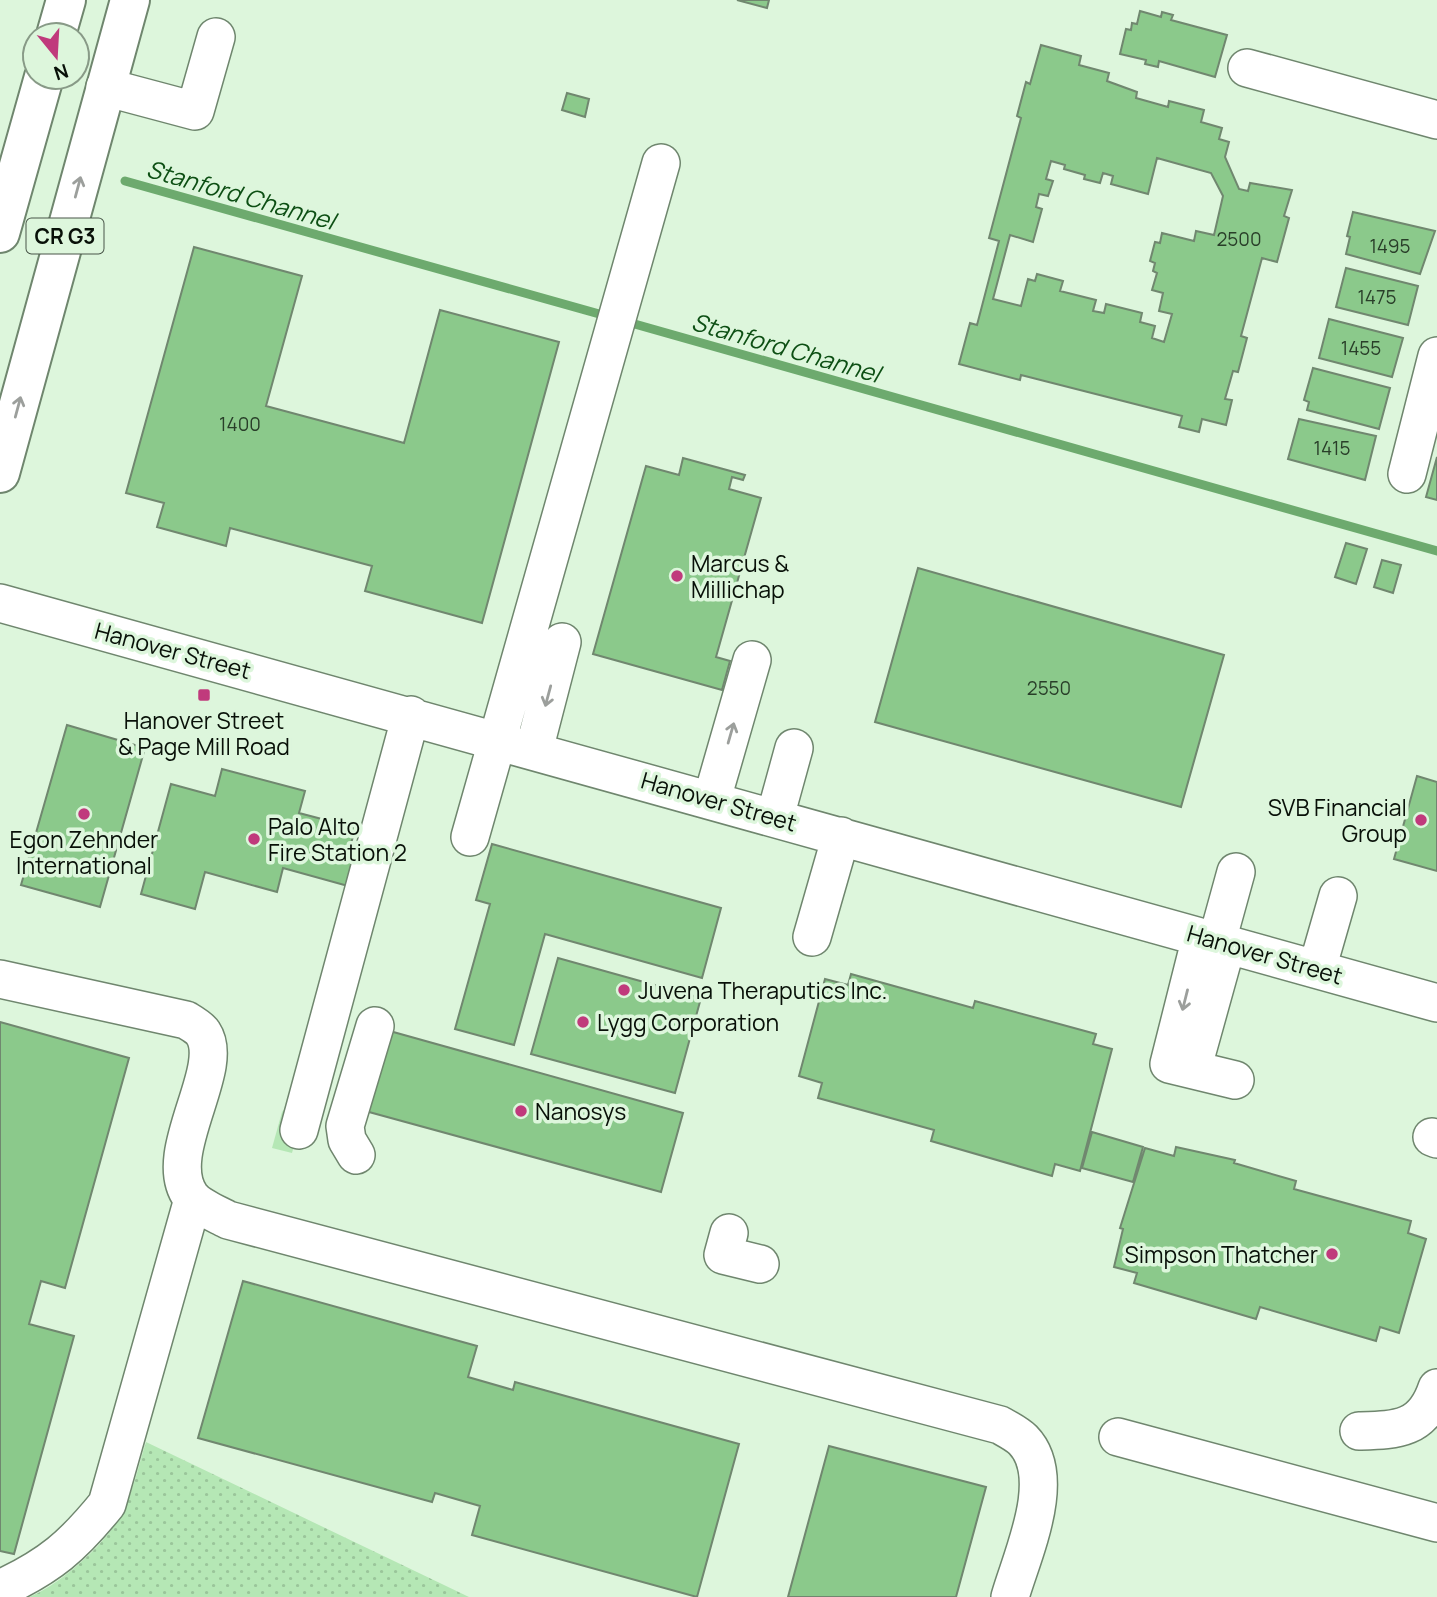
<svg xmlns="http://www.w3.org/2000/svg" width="1437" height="1597" font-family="Manrope,sans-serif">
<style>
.grass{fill:url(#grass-dots)}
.garden{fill:#b5e7b5}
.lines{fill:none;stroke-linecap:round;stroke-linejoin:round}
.stream{stroke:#6daa6e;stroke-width:9}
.building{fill:#8bc98b;stroke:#70876f;stroke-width:2;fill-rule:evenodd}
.minor-casing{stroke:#6f866e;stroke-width:40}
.major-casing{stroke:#6f866e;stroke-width:42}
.minor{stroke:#fff;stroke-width:37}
.major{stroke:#fff;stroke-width:38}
.oneway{stroke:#9c9f9c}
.poi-dot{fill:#c03a7c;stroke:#ddf6dc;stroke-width:2.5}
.labels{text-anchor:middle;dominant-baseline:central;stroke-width:7;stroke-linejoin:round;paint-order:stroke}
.number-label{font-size:19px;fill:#293e29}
.shield{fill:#ddf6dc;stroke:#485548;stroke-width:2}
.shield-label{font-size:21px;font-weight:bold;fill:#081008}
.poi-label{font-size:23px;fill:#081008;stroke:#ddf6dc;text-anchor:start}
.street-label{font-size:23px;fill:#081008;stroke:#ddf6dc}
.water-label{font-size:24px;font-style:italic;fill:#0d4f14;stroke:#ddf6dc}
</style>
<defs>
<pattern id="grass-dots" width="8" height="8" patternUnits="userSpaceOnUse" patternTransform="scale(1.75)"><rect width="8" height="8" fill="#b5e7b5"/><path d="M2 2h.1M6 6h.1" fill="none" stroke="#9ac59a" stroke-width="1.8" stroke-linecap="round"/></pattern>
</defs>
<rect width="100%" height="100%" fill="#ddf6dc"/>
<path class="grass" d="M 146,1442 L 469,1597 L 29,1597 C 60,1585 110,1541 124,1509 C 134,1488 139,1464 146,1442 Z"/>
<path class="garden" d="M 287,1106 L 302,1116 L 292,1153 L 272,1148 L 282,1112 Z"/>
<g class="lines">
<path class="stream" d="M 125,181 L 610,317
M 624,321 L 1437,551"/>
</g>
<path class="building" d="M 737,0 L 769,0 L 767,8 Z
M 1140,11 L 1161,17 L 1162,12 L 1173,15 L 1171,20 L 1227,35 L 1215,77 L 1159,61 L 1158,67 L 1145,64 L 1146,60 L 1120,54 L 1126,29 L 1131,30 L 1132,23 L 1137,24 Z
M 1041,45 L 1081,56 L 1079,65 L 1109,73 L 1107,81 L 1137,92 L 1136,98 L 1168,107 L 1169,101 L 1204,110 L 1201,122 L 1222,128 L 1219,139 L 1229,142 L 1225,157 L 1239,189 L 1248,191 L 1250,183 L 1292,190 L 1284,216 L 1289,218 L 1277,262 L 1262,258 L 1241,336 L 1247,338 L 1238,372 L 1233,371 L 1225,399 L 1232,400 L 1226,425 L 1202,419 L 1199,432 L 1179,427 L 1182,416 L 1021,375 L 1020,380 L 959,364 L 970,323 L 977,325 L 999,241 L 989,238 L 1021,118 L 1017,116 L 1026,82 L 1030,84 ZM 1157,158 L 1211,173 L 1223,196 L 1214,235 L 1196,231 L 1194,241 L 1162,233 L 1160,243 L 1155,242 L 1150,261 L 1155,263 L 1153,271 L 1157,273 L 1152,290 L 1163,293 L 1159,311 L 1172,314 L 1164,342 L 1152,338 L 1155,326 L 1140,322 L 1142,313 L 1106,304 L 1104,313 L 1093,311 L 1096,300 L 1060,291 L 1063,281 L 1037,274 L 1035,281 L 1028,279 L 1021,306 L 993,299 L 1010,235 L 1033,242 L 1042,209 L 1036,207 L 1039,194 L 1048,196 L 1053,181 L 1046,179 L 1051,161 L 1065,165 L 1064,169 L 1085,175 L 1084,179 L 1100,183 L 1103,173 L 1113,176 L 1111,184 L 1148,194 Z
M 567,93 L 589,99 L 585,117 L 562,110 Z
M 1353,212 L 1435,231 L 1420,274 L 1346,254 L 1350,237 L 1347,236 Z
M 194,247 L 302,276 L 266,406 L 404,443 L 440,310 L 559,342 L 482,623 L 365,591 L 372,566 L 230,528 L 226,546 L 157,527 L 164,503 L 126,493 Z
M 1346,268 L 1418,286 L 1408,325 L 1336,307 Z
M 1329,319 L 1403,338 L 1392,377 L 1319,358 Z
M 1313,368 L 1390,388 L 1379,429 L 1307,410 L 1309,402 L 1304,400 Z
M 1299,419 L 1376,436 L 1365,480 L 1288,459 Z
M 1437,457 L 1437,500 L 1426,497 Z
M 683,458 L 745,475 L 743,480 L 732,477 L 729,489 L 761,498 L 716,657 L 730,661 L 722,690 L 593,654 L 646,466 L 679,475 Z
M 1346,543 L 1367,549 L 1356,584 L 1335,577 Z
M 1382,560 L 1401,565 L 1393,593 L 1374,587 Z
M 918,568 L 1224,655 L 1181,807 L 875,722 Z
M 67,725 L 145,748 L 100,907 L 21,885 Z
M 222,769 L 305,791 L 299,813 L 356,828 L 349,849 L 357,852 L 348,886 L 283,868 L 277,892 L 205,872 L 195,909 L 141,894 L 171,784 L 215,796 Z
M 1417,776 L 1437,782 L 1437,871 L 1394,859 Z
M 492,844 L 721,908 L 702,978 L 545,934 L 514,1045 L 455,1029 L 490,904 L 476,900 Z
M 558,958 L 701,998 L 675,1093 L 531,1054 Z
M 851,974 L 973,1008 L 975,1001 L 1096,1034 L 1093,1044 L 1112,1049 L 1080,1171 L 1055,1164 L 1052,1176 L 931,1141 L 934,1130 L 818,1098 L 822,1083 L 799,1076 L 825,979 L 848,985 Z
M 0,1022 L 129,1058 L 65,1288 L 41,1281 L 29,1324 L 74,1336 L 14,1554 L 0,1551 Z
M 379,1028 L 683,1113 L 661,1192 L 358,1109 Z
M 1092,1132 L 1143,1147 L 1133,1182 L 1082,1168 Z
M 1176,1147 L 1235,1160 L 1234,1163 L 1296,1181 L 1294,1189 L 1411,1221 L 1408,1233 L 1426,1239 L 1399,1333 L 1380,1327 L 1376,1341 L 1260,1307 L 1256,1319 L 1134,1283 L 1137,1273 L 1114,1267 L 1123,1229 L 1120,1228 L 1145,1148 L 1174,1156 Z
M 243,1281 L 477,1346 L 468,1377 L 513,1390 L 515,1382 L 739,1444 L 697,1597 L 472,1535 L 480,1506 L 435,1493 L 432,1502 L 198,1438 Z
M 829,1446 L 986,1487 L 956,1597 L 788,1597 Z"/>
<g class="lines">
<defs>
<path id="minor" d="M 1247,68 L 1437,120
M 105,87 L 195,111 L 216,37
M 1407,474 L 1437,356
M 0,603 L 1437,1003
M 534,750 L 562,642
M 712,799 L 752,660
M 775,817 L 794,748
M 470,837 L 661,163
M 812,937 L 841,836
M 1201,937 L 1169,1064 L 1235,1080
M 1217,941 L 1236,872
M 1317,969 L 1338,896
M 0,979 L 186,1020 C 191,1023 200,1028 203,1033 C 227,1069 159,1154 191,1197 C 199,1207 217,1214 228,1220 L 1000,1425 C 1007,1429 1017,1434 1023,1440 C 1059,1477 1022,1555 1010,1597
M 1197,1052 L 1227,944
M 299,1130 L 411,715
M 1432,1137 L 1437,1139
M 356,1155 L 347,1140 L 345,1126 L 375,1026
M 729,1233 L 723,1255 L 760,1264
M 1359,1431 C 1397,1430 1423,1430 1437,1388
M 1118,1437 L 1437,1523
M 0,1589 C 50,1566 73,1546 107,1504 L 193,1199"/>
<path id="major" d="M 56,35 L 66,0
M 0,233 L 44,77
M 0,473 L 130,0"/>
</defs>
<use href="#minor" class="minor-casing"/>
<use href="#major" class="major-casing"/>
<use href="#minor" class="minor"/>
<use href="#major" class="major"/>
</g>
<defs><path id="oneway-shaft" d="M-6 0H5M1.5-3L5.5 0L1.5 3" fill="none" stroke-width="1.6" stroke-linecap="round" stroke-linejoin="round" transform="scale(1.75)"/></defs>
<g class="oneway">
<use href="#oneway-shaft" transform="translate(78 187) rotate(-75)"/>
<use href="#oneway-shaft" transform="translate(18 407) rotate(-75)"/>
<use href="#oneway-shaft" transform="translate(548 696) rotate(105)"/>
<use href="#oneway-shaft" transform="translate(731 733) rotate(-74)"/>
<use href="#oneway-shaft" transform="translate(1185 1000) rotate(104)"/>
</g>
<g class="poi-dot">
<circle cx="677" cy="576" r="7"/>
<rect x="197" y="688" width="14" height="14" rx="3.5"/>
<circle cx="84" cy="814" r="7"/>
<circle cx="1421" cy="820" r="7"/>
<circle cx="254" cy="839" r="7"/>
<circle cx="624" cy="990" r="7"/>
<circle cx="583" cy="1022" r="7"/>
<circle cx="521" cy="1111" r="7"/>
<circle cx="1332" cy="1254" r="7"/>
</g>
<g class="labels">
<g class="number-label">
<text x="1239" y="239">2500</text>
<text x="1390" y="246">1495</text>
<text x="1377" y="297">1475</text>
<text x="1361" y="348">1455</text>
<text x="240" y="424">1400</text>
<text x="1332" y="448">1415</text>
<text x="1049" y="688">2550</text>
</g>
<rect class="shield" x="26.5" y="218.5" width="77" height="35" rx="5"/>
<g class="shield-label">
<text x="65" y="236">CR G3</text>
</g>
<g class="poi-label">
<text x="691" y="563">Marcus &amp;<tspan x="691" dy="26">Millichap</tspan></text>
<text x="204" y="720" text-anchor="middle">Hanover Street<tspan x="204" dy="26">&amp; Page Mill Road</tspan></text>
<text x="1407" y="807" text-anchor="end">SVB Financial<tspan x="1407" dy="26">Group</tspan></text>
<text x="268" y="826">Palo Alto<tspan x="268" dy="26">Fire Station 2</tspan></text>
<text x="84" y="839" text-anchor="middle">Egon Zehnder<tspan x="84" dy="26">International</tspan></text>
<text x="638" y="990">Juvena Theraputics Inc.</text>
<text x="597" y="1022">Lygg Corporation</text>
<text x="535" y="1111">Nanosys</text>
<text x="1318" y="1254" text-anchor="end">Simpson Thatcher</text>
</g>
<g class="street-label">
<text transform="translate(173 650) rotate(15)">Hanover Street</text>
<text transform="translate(719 801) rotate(16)">Hanover Street</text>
<text transform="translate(1265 954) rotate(16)">Hanover Street</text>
</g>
<g class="water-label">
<text transform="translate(241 194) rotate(16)">Stanford Channel</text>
<text transform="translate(786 347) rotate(16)">Stanford Channel</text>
</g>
</g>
<g transform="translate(56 56) rotate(162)"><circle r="33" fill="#ddf6dc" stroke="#889a87" stroke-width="2"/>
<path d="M0-5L12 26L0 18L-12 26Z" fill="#c03a7c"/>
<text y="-10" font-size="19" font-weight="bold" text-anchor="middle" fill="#081008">N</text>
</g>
</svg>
